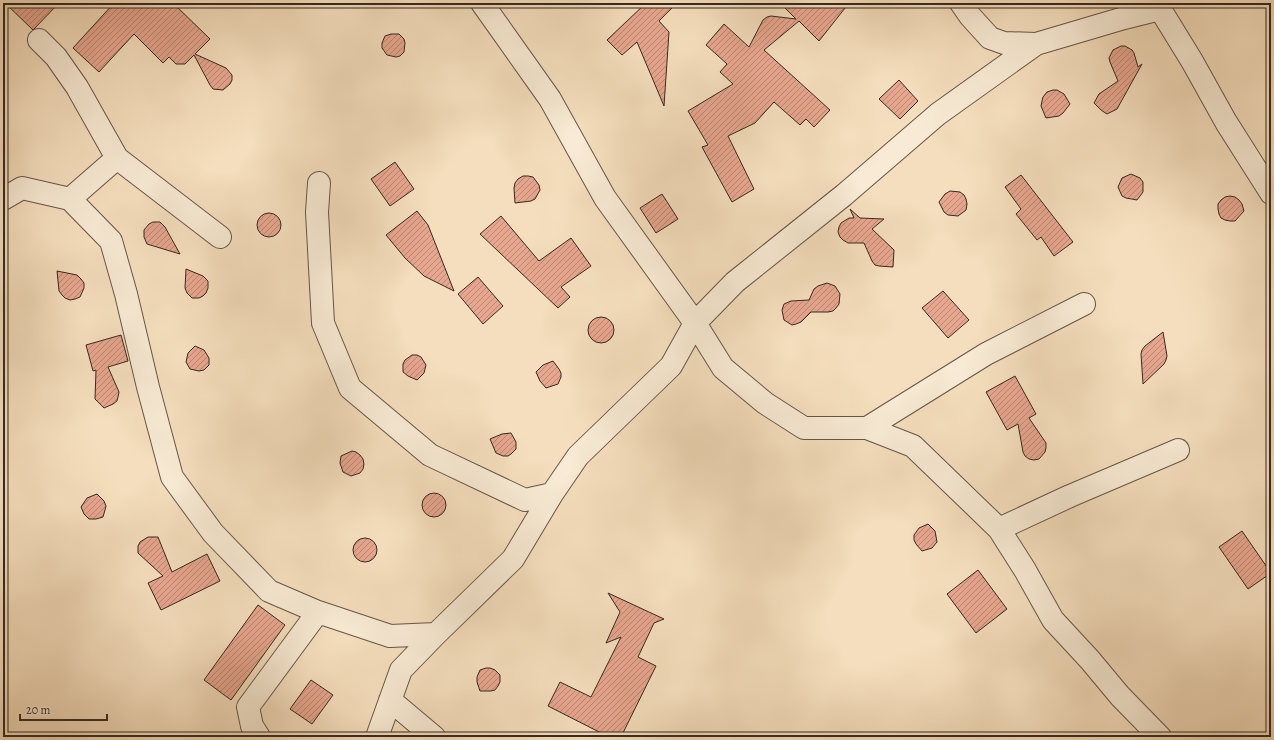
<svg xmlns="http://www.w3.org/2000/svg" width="1274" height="740" font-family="Alegreya,serif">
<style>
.building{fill:url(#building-hatch);stroke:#362821}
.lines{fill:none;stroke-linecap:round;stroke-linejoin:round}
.minor-casing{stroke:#665648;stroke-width:24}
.minor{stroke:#f8ead4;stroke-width:22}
</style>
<defs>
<pattern id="building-hatch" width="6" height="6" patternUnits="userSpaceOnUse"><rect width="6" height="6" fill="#e7a68e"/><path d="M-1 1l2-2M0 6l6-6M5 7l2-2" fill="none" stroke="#bc8774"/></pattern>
</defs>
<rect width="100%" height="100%" fill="#f5debd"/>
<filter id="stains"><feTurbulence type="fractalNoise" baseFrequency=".005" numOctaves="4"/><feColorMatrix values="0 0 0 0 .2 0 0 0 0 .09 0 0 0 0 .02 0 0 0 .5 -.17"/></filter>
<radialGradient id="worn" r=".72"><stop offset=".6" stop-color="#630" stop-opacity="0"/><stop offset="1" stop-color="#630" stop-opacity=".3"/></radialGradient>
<path class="building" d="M 5,3 L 59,3 L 33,30 Z
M 114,3 L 173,3 L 210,39 L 195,54 L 226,68 L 232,75 L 232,80 L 230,84 L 223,90 L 213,89 L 210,85 L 194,55 L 185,64 L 176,64 L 169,57 L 163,63 L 134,34 L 99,72 L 73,48 Z
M 646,3 L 677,3 L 659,21 L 669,32 L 664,106 L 637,42 L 622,55 L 607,40 Z
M 780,3 L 849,3 L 819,41 L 799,21 L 764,50 L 830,110 L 814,127 L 806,119 L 800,125 L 774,102 L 755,123 L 728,136 L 754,189 L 732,202 L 702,147 L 708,145 L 688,111 L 733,84 L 720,72 L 727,64 L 706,45 L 724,24 L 749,47 L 763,20 L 767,17 L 771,16 L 796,19 Z
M 391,34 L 399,34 L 404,39 L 405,43 L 404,52 L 400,56 L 396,57 L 387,55 L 382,48 L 382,43 L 385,36 Z
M 1121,46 L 1125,46 L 1132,50 L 1134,53 L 1138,67 L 1142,64 L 1117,109 L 1107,114 L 1101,110 L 1094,103 L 1099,94 L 1118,81 L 1110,62 L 1109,58 L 1113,50 Z
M 899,80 L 918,101 L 900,119 L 879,99 Z
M 1053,90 L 1057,90 L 1064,94 L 1070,104 L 1063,113 L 1059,116 L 1046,118 L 1041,106 L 1042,101 L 1043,97 L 1047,92 Z
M 395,162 L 414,189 L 390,206 L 371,179 Z
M 1131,174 L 1140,178 L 1143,182 L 1143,192 L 1137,200 L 1126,198 L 1122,196 L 1118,187 L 1122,178 Z
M 1021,175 L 1073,242 L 1054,256 L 1041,237 L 1037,240 L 1016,214 L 1021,209 L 1005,187 Z
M 523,176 L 528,176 L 533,177 L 539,185 L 540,190 L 535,199 L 531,201 L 515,203 L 514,188 L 515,183 L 518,179 Z
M 950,191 L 960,192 L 964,195 L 966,199 L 967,204 L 966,210 L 958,216 L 948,215 L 944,212 L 939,202 L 945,194 Z
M 662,194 L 678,219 L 656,233 L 640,208 Z
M 1230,196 L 1235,197 L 1239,200 L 1242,204 L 1244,211 L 1235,221 L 1230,221 L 1225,220 L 1221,218 L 1219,214 L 1218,209 L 1218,204 L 1221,200 L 1225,197 Z
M 850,209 L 860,218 L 884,219 L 872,229 L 894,250 L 893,267 L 879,266 L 875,265 L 872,261 L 864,243 L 848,243 L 843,240 L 840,237 L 838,232 L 839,227 L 841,223 L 849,218 L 854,218 Z
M 417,211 L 428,225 L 454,291 L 424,276 L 405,258 L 386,235 Z
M257 225a12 12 0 1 1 24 0a12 12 0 1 1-24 0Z
M 501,216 L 539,261 L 571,238 L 591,266 L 561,287 L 570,297 L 558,308 L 480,234 Z
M 153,222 L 160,222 L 165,227 L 180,254 L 147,244 L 144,237 L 144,230 L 149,224 Z
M 186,269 L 203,276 L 208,281 L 208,288 L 206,293 L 203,296 L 199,298 L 192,298 L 187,293 L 185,288 Z
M 57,271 L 77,275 L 81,279 L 84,283 L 84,288 L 80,297 L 75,299 L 70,300 L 65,298 L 62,295 L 59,291 Z
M 478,277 L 503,306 L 483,324 L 458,294 Z
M 827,283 L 835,286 L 840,294 L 839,304 L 836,308 L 833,311 L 828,312 L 811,312 L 801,322 L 796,324 L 792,325 L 784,320 L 782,310 L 784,304 L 791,301 L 809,300 L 814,289 L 818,286 Z
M 943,291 L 969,320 L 948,338 L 922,308 Z
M588 330a13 13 0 1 1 26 0a13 13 0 1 1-26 0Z
M 1163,332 L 1167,356 L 1166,360 L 1164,364 L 1143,384 L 1141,354 L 1142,350 L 1145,346 Z
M 121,335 L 128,361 L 108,367 L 119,392 L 118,397 L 117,401 L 113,404 L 104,408 L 95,399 L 96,370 L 93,371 L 86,345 Z
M 195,346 L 204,350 L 209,358 L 209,365 L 204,370 L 199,371 L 190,369 L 186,362 L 188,353 Z
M 412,355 L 417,355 L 421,357 L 426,365 L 424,373 L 417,380 L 408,376 L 403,372 L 403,364 L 405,360 Z
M 553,361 L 559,369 L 561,373 L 561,377 L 558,384 L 546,388 L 540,381 L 536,372 L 543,365 Z
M 1015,376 L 1036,414 L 1029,418 L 1046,443 L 1046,448 L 1045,452 L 1039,459 L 1034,460 L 1029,459 L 1025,456 L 1023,452 L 1018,424 L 1007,430 L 986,392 Z
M 511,433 L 516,442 L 516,449 L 511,454 L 508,456 L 503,456 L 496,453 L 490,439 L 502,434 Z
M 352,451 L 356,452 L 360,455 L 363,459 L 364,464 L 363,469 L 360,473 L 351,476 L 343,472 L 340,463 L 341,456 Z
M422 505a12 12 0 1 1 24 0a12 12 0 1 1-24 0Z
M 97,494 L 104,501 L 106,506 L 105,510 L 103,517 L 96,519 L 89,519 L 84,514 L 81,507 L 87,498 Z
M 928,524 L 935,531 L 937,542 L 932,548 L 922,551 L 916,544 L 914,540 L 914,535 L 919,528 Z
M 1242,531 L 1271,573 L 1248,589 L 1219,547 Z
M 148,537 L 158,537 L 172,572 L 207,554 L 220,581 L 161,610 L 148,583 L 163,576 L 138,553 L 138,546 L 140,542 Z
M353 550a12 12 0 1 1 24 0a12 12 0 1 1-24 0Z
M 978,570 L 1007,609 L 976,633 L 947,594 Z
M 608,593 L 664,619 L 654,623 L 638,657 L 656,666 L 621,737 L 609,737 L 548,706 L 560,682 L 591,697 L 621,637 L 606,643 L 620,612 Z
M 258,605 L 285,625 L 231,700 L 204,680 Z
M 486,668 L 490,668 L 495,670 L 500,675 L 500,682 L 498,686 L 495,690 L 491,691 L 480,691 L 477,682 L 477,677 L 480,670 Z
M 311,680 L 333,695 L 312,724 L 290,709 Z"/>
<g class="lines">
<defs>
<path id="minor" d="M 482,3 L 550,99 L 605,198 L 695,323 L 723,368 L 765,403 L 804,428 L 867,428 L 913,446 L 999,529 L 1025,570 L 1053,620 L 1090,660 L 1120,696 L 1160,737
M 961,3 L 970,16 L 990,38 L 1004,43 L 1036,44 L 1124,18 L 1160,9 L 1192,61 L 1226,122 L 1271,193
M 39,40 L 56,57 L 77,87 L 117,158 L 70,199
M 117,158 L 220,237
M 319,183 L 317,212 L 323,323 L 350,388 L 430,455 L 525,500 L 552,494
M 3,199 L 22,188 L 70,199 L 111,241 L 126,294 L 148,387 L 172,477 L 213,533 L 269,591 L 318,612 L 390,636 L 436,634 L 513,559 L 552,494 L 578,456 L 671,366 L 695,323 L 735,282 L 844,195 L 938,114 L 1036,44
M 867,428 L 986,354 L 1084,304
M 999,529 L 1070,496 L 1178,450
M 390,700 L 434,737
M 259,737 L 252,726 L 248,707 L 318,612
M 377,737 L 401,670 L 436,634"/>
</defs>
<use href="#minor" class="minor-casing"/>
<use href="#minor" class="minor"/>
</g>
<rect width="1274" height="740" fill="none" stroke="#f5debd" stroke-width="16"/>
<rect x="4" y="4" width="1266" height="732" fill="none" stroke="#362821" stroke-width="2"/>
<rect x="8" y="8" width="1258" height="724" fill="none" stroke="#362821"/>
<path d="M20 714v6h87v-6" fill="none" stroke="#362821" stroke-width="2"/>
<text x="26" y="714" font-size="12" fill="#362821" stroke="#f8ead4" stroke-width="3" paint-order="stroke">20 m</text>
<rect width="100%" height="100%" filter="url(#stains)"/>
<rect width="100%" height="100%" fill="url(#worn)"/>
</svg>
